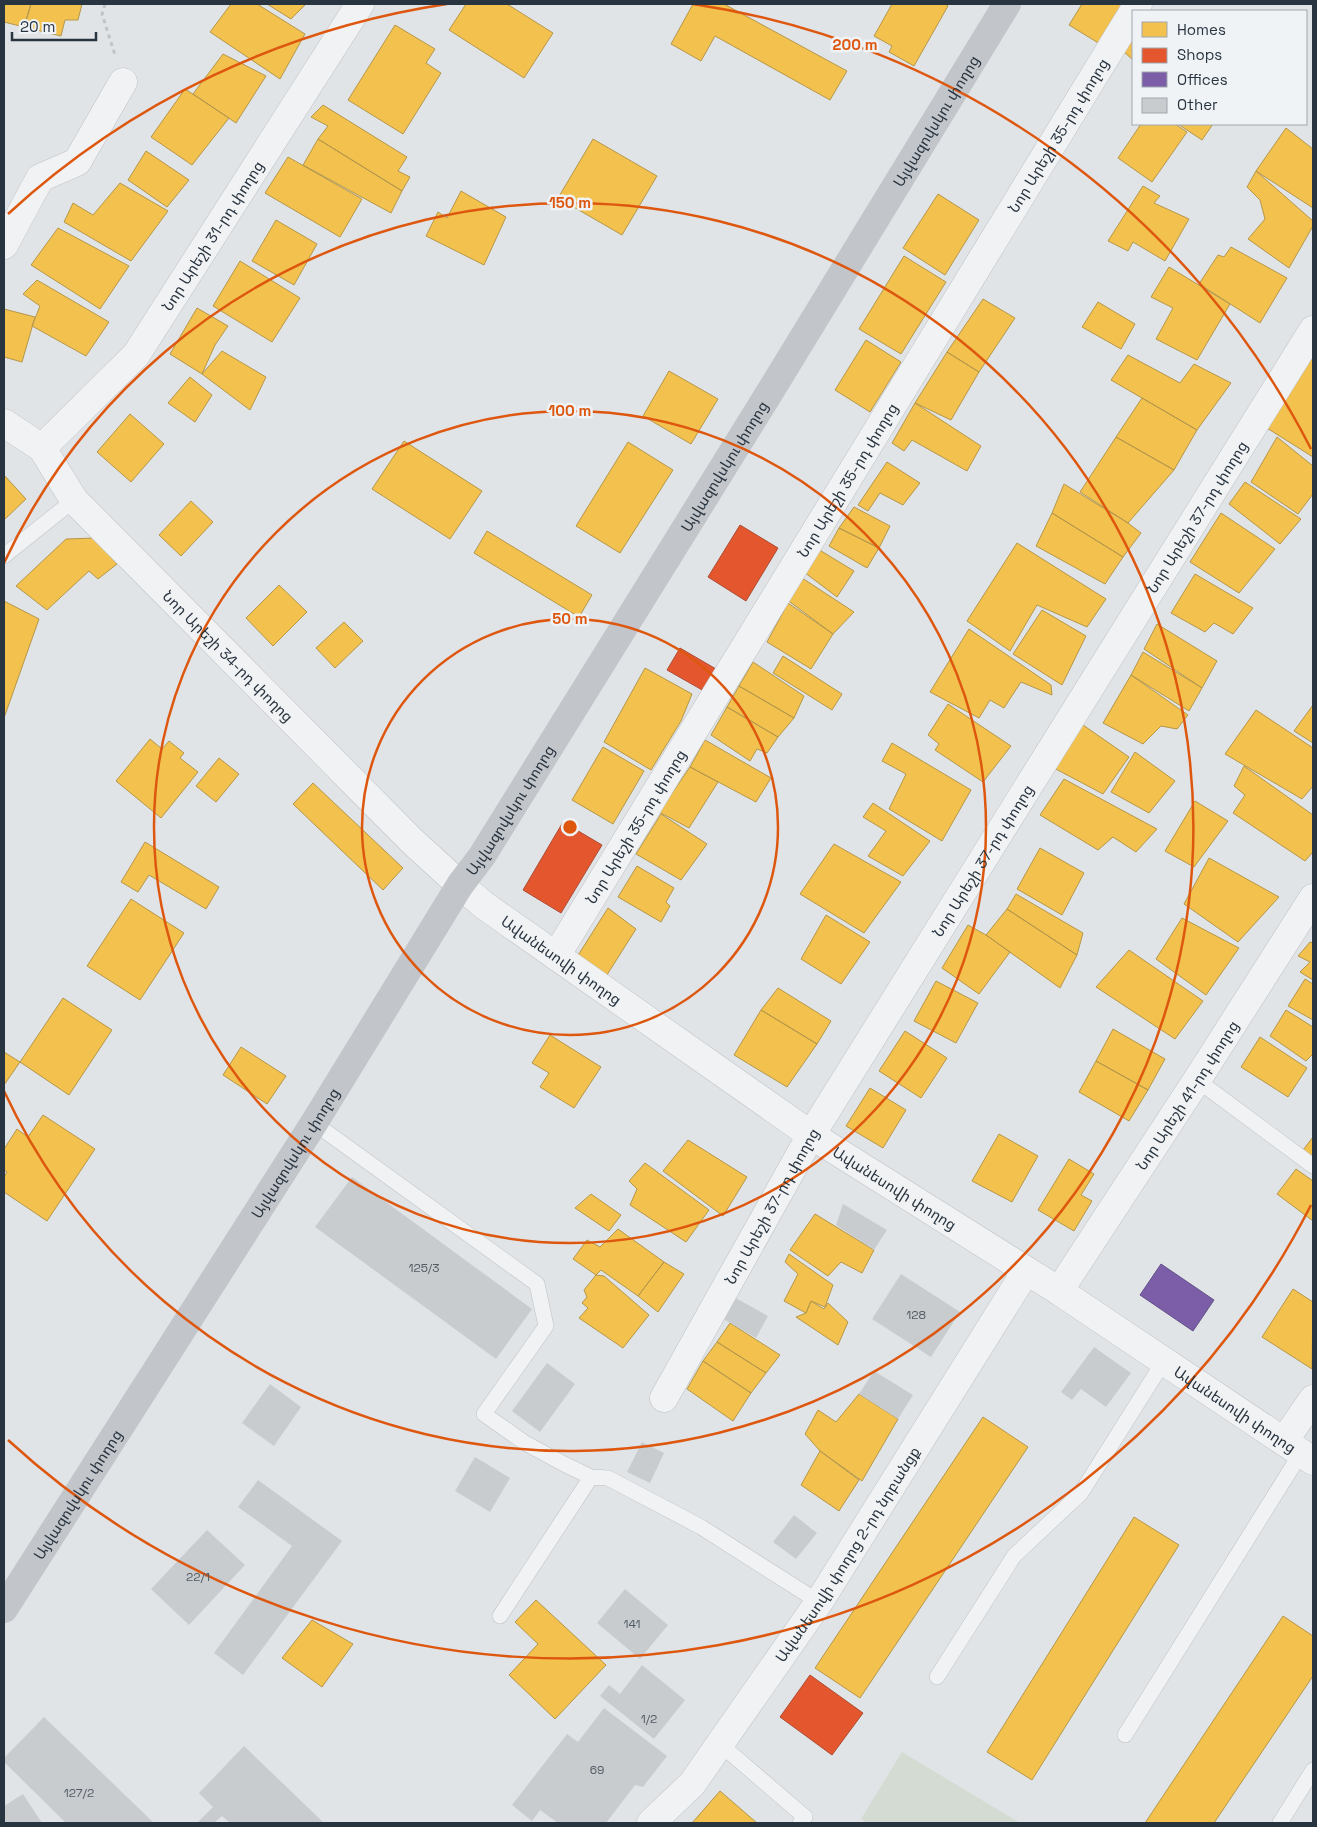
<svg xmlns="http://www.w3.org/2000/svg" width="1317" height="1827" font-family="'Space Grotesk','Noto Sans Armenian',sans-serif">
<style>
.green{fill:#d3dbd2}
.homes{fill:#f2c14e;stroke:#b5974a}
.shops{fill:#e4572e;stroke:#ac4c33}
.offices{fill:#7b5ea7;stroke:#625188}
.building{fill:#c9cccf}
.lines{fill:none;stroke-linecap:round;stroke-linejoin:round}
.lane-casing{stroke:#bfc2c5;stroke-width:16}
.street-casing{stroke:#bfc2c5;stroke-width:29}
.path{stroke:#c0c4c7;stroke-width:3;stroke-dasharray:4 4;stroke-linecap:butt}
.lane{stroke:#f1f2f3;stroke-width:15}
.street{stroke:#f1f2f3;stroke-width:28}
.secondary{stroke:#c2c5c9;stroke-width:28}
.ring{fill:none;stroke:#de570f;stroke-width:2.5}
.labels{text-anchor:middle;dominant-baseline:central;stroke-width:5;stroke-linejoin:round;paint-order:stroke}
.number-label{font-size:12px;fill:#515b64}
.street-label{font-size:15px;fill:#283440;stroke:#eff3f6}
.centre{fill:#de570f;stroke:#eff3f6;stroke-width:2.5}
.ring-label{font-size:15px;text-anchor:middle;font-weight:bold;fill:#de570f;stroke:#eff3f6;stroke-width:5;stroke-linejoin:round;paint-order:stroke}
</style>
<rect width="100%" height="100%" fill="#e1e4e7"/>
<path class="green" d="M 902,1752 L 1020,1823 L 868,1823 L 861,1819 Z"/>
<path class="homes" d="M 4,4 L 31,4 L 24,27 L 4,22 Z
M 31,4 L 82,4 L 78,20 L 65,20 L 61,36 L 24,27 Z
M 231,4 L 257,4 L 305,34 L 280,79 L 210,32 Z
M 267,4 L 306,4 L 291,19 Z
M 466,4 L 507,4 L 553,33 L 524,78 L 449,30 Z
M 693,4 L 724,4 L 847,71 L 830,100 L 715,36 L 701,61 L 671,44 Z
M 892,4 L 945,4 L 948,6 L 914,66 L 889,52 L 892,46 L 874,36 Z
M 1082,4 L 1124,4 L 1100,44 L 1069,25 Z
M 395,25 L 435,49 L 426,63 L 441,73 L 403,134 L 348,100 Z
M 1133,30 L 1133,60 L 1123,51 Z
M 223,54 L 266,76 L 236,123 L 193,94 Z
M 185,89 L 229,118 L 192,165 L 151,137 Z
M 323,105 L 407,157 L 398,171 L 410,177 L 402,191 L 318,139 L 328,126 L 311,117 Z
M 1141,124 L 1175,124 L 1187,132 L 1152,182 L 1118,158 Z
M 1178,124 L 1213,124 L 1202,140 Z
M 1286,128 L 1313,149 L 1313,208 L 1256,171 Z
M 318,139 L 402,191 L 391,213 L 303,165 Z
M 593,139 L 657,176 L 622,235 L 558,198 Z
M 146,151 L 189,180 L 167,207 L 128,180 Z
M 288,157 L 362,199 L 340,237 L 265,193 Z
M 1256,171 L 1313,221 L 1313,226 L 1289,268 L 1248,239 L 1265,219 L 1260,200 L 1247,187 Z
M 120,183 L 168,211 L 131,261 L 64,222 L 73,203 L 93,215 Z
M 1143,186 L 1160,196 L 1154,203 L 1189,219 L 1165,261 L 1133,242 L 1128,251 L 1108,241 Z
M 461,191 L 506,217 L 484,265 L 426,236 L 438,212 L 447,218 Z
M 938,194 L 979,220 L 945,275 L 903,248 Z
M 276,220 L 317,244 L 294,285 L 252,261 Z
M 58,228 L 129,266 L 100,309 L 31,265 Z
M 1231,247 L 1287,278 L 1260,323 L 1199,284 L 1218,255 L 1224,257 Z
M 904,256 L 946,282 L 901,354 L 859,329 Z
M 240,261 L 300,298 L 272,342 L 213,306 Z
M 1169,267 L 1230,304 L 1197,360 L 1156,339 L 1173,308 L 1151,297 Z
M 37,280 L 109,322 L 86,356 L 32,326 L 40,306 L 23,294 Z
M 983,299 L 1015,318 L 979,372 L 947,352 Z
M 1098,302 L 1135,324 L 1121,349 L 1082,327 Z
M 197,308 L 228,326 L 215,345 L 202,374 L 170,354 Z
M 4,309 L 35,317 L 22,362 L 4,357 Z
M 866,340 L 901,362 L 870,412 L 835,390 Z
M 222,351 L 266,377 L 250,410 L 202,374 Z
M 947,352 L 979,372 L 951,420 L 915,403 Z
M 1128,355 L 1180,383 L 1194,364 L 1231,383 L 1197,430 L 1111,380 Z
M 1307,355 L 1313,359 L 1313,457 L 1262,425 Z
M 669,371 L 718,399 L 691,444 L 643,416 Z
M 190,377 L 212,395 L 195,422 L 168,403 Z
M 1142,398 L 1197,430 L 1174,470 L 1116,437 Z
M 915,403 L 981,446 L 967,471 L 912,440 L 904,451 L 892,443 Z
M 130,414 L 164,444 L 131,482 L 97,452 Z
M 1116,437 L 1174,470 L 1128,523 L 1080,492 Z
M 1277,437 L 1313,466 L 1313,494 L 1298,514 L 1251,482 Z
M 404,441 L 482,491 L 450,539 L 372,489 Z
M 628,442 L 673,470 L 620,553 L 576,526 Z
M 887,462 L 920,483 L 903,505 L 880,493 L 868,511 L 858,505 Z
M 4,475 L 26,499 L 4,520 Z
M 1245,482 L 1301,519 L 1280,544 L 1229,504 Z
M 1064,484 L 1128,523 L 1141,533 L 1123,557 L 1052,513 Z
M 191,501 L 213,522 L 181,556 L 159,535 Z
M 854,507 L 890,526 L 879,548 L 839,528 Z
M 1052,513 L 1123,557 L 1105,584 L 1036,546 Z
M 1221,513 L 1275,549 L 1239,593 L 1190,562 Z
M 839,528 L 879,548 L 867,568 L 829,546 Z
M 487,531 L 592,595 L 579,617 L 474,553 Z
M 95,538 L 117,564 L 98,579 L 89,571 L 47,610 L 16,586 L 66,539 Z
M 1017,543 L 1106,599 L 1087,627 L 1037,605 L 1010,651 L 967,621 Z
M 813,546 L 854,571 L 837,597 L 800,569 Z
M 1195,574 L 1253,608 L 1233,634 L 1214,623 L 1205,632 L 1171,613 Z
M 802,578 L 854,612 L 833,634 L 786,599 Z
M 279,585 L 307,612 L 273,646 L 246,618 Z
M 4,601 L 39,619 L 4,718 Z
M 788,603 L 833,634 L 811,669 L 767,642 Z
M 1042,610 L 1086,636 L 1062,685 L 1013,654 Z
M 344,622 L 363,641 L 335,668 L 316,648 Z
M 1157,624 L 1217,661 L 1202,688 L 1144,649 Z
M 969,629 L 1051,685 L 1052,695 L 1021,682 L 1004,708 L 990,700 L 979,718 L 930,692 Z
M 1143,652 L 1202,688 L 1189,711 L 1131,675 Z
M 783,656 L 842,694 L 832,710 L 773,673 Z
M 753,662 L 804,696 L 794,718 L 739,686 Z
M 645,668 L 692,694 L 681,721 L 651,770 L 604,742 Z
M 1131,675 L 1188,715 L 1177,729 L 1161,726 L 1143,744 L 1103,723 Z
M 739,686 L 794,718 L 778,737 L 727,707 Z
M 948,704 L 1011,746 L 983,782 L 935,750 L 939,744 L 928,735 Z
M 1313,705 L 1313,743 L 1294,731 Z
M 727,707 L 778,737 L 767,753 L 757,749 L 750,761 L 711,735 Z
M 1256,710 L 1313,748 L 1313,786 L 1302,799 L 1225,754 Z
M 1083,725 L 1129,757 L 1103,794 L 1052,767 Z
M 150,739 L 162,749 L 169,741 L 184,753 L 180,758 L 198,772 L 161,818 L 116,781 Z
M 705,740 L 771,778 L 756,802 L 690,767 Z
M 892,743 L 971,790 L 942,841 L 889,809 L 906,774 L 882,761 Z
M 603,747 L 644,771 L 613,824 L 572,800 Z
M 1135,752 L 1175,781 L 1149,813 L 1111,792 Z
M 219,758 L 239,774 L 216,802 L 196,786 Z
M 1244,766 L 1313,815 L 1313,852 L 1305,861 L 1233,813 L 1245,795 L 1234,786 Z
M 690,767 L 718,782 L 689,828 L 659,812 Z
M 1064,779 L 1157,829 L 1136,852 L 1113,837 L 1098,850 L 1040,815 Z
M 313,783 L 403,868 L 383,890 L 293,804 Z
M 1195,801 L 1228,821 L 1194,867 L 1165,851 Z
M 873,803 L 930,841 L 903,876 L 868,856 L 886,831 L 863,817 Z
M 661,814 L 707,844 L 681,880 L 636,854 Z
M 145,842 L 219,887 L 206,909 L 149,875 L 138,892 L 121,882 Z
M 834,844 L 901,882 L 864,933 L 800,894 Z
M 1040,848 L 1084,873 L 1062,915 L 1017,889 Z
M 1209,858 L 1279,897 L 1238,942 L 1184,904 Z
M 637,866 L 674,888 L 666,902 L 670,906 L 661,922 L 618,897 Z
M 1016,894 L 1083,933 L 1077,955 L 1007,909 Z
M 131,899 L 184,933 L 140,1000 L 87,966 Z
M 608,908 L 636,929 L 605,978 L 575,960 Z
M 1007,909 L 1077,955 L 1060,988 L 986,935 Z
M 826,915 L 870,942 L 841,984 L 801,959 Z
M 1182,918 L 1239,948 L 1206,995 L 1156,959 Z
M 968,925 L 986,935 L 1010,952 L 979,994 L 942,968 Z
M 1310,942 L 1313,943 L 1313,980 L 1300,972 L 1310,962 L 1298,956 Z
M 1129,950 L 1203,1001 L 1175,1039 L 1096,987 Z
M 1305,979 L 1313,984 L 1313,1020 L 1288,1006 Z
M 936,981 L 978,1003 L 956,1043 L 914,1021 Z
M 778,988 L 831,1021 L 817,1044 L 761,1010 Z
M 63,998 L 112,1030 L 69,1095 L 20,1062 Z
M 761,1010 L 817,1044 L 787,1087 L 734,1055 Z
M 1286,1010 L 1313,1027 L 1313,1054 L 1306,1061 L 1270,1036 Z
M 1113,1029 L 1165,1059 L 1148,1090 L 1096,1061 Z
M 905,1031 L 947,1058 L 921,1098 L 879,1071 Z
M 550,1035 L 601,1067 L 574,1108 L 540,1087 L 549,1073 L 532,1063 Z
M 1260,1037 L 1307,1068 L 1288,1097 L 1241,1067 Z
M 241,1047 L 286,1076 L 267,1104 L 223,1075 Z
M 4,1052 L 20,1062 L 4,1085 Z
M 1096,1061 L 1148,1090 L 1129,1121 L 1079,1092 Z
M 870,1088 L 906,1110 L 883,1148 L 846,1126 Z
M 43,1115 L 95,1149 L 47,1221 L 4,1192 L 4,1177 L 7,1172 L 4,1170 L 4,1149 L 17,1129 L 28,1137 Z
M 999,1134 L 1038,1156 L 1012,1202 L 972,1181 Z
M 1313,1137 L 1313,1157 L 1303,1150 Z
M 688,1140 L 747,1177 L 723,1216 L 663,1171 Z
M 1069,1159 L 1094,1174 L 1081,1195 L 1092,1201 L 1074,1231 L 1038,1210 Z
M 645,1163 L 709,1210 L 686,1242 L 630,1205 L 637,1189 L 629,1181 Z
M 1296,1169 L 1313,1181 L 1313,1221 L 1277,1194 Z
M 591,1194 L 621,1215 L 609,1231 L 575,1208 Z
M 815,1214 L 874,1250 L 862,1273 L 841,1262 L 828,1276 L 790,1250 Z
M 618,1229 L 664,1262 L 638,1296 L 601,1270 L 596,1275 L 573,1259 L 587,1240 L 600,1247 Z
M 789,1254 L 833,1285 L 825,1307 L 811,1301 L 806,1313 L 784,1301 L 798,1274 L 785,1262 Z
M 664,1262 L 684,1274 L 658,1312 L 638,1296 Z
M 596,1275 L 604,1276 L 649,1315 L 623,1348 L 579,1318 L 588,1308 L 582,1303 L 587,1297 L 584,1290 Z
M 1293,1289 L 1313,1302 L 1312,1369 L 1262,1337 Z
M 811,1301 L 824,1309 L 828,1303 L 848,1322 L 838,1345 L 796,1317 L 806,1313 Z
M 730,1323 L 780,1355 L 766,1373 L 717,1342 Z
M 717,1342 L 766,1373 L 751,1393 L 703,1361 Z
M 703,1361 L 751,1393 L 733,1421 L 687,1389 Z
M 859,1394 L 898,1419 L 862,1481 L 820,1451 L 805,1434 L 818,1410 L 836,1422 Z
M 983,1417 L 1028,1447 L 860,1698 L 815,1668 Z
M 820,1451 L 859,1480 L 839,1511 L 801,1485 Z
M 1134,1517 L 1179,1545 L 1032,1780 L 987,1752 Z
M 536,1600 L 606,1665 L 555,1719 L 509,1675 L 538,1644 L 515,1622 Z
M 1283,1616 L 1313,1636 L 1313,1676 L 1214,1823 L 1145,1823 Z
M 312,1620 L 353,1644 L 322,1687 L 282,1658 Z
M 720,1791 L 757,1823 L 692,1823 Z"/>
<path class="shops" d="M 740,525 L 778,548 L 746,601 L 708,577 Z
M 680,648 L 716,669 L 704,691 L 667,670 Z
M 563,822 L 602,845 L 561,913 L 523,890 Z
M 810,1675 L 863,1713 L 832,1755 L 780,1717 Z"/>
<path class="offices" d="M 1161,1264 L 1214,1300 L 1193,1331 L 1140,1295 Z"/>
<path class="building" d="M 352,1177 L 532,1309 L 496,1359 L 315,1227 Z
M 843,1204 L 887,1230 L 874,1250 L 836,1225 Z
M 901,1274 L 960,1312 L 931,1357 L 872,1319 Z
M 732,1296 L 768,1316 L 756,1338 L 720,1317 Z
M 1094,1347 L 1131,1373 L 1106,1407 L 1081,1389 L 1072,1400 L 1061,1392 Z
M 547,1363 L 575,1384 L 540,1432 L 512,1411 Z
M 874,1371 L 913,1395 L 898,1419 L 859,1394 Z
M 270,1384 L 301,1407 L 274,1446 L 242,1423 Z
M 642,1442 L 664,1453 L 650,1483 L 627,1472 Z
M 475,1457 L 510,1478 L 490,1512 L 455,1491 Z
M 258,1480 L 342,1541 L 243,1675 L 214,1653 L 292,1546 L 238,1507 Z
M 794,1515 L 817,1533 L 796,1559 L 773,1542 Z
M 207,1530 L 245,1565 L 189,1625 L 151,1589 Z
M 625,1589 L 668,1625 L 640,1659 L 597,1623 Z
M 642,1665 L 685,1700 L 654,1739 L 600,1696 L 609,1685 L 620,1694 Z
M 604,1708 L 667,1756 L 643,1787 L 635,1785 L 606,1823 L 558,1823 L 540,1810 L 532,1821 L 512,1805 L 567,1734 L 578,1742 Z
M 44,1717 L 154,1823 L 66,1823 L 4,1762 L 4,1758 Z
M 244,1746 L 324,1823 L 230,1823 L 222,1816 L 214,1823 L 197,1823 L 213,1807 L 199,1793 Z
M 23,1794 L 42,1823 L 4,1823 L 4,1806 Z"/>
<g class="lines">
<defs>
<path id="lane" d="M 4,556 L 74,500
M 1197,1080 L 1313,1166
M 314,1123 L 537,1284 L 546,1326 L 484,1414 L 525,1443 L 564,1464 L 591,1477 L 608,1478 L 701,1527 L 819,1602
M 500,1616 L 591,1477
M 937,1677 L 1014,1556 L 1081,1493 L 1164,1361
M 1125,1735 L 1301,1453
M 720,1744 L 805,1817 L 800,1823
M 1280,1823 L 1313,1770"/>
<g id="street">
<path d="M 4,245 L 40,178 L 77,162 L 123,82"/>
<path id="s1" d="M 4,423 L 42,448 L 74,500 L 412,841 L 460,885 L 485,906 L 811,1135 L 1059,1291 L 1313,1461"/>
<path id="s2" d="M 42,448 L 136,355 L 360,4"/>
<path id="s3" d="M 556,956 L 1138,4"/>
<path id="s4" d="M 1059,1291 L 1197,1080 L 1313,898"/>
<path id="s5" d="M 664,1398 L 811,1135 L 1313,330"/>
<path d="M 1284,1441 L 1313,1399"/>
<path id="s6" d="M 651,1823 L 692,1784 L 819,1602 L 1026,1271"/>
</g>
</defs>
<use href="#lane" class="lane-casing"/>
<use href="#street" class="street-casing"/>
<path class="path" d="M 105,4 L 102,14 L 115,55"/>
<use href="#lane" class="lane"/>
<use href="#street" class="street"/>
<path class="secondary" id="s7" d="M 4,1609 L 314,1123 L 460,885 L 482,856 L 768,395 L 1007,4"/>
</g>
<g class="ring">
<circle cx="570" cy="827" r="208"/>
<circle cx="570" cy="827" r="416"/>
<path d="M4 563A624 624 0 1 1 4 1091"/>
<path d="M1311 1205A832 832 0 0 1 8 1440M8 214A832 832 0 0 1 447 4M693 4A832 832 0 0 1 1311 449"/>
</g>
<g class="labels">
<g class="number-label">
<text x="424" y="1268">125/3</text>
<text x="916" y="1315">128</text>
<text x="198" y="1577">22/1</text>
<text x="632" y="1624">141</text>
<text x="649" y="1719">1/2</text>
<text x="597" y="1770">69</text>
<text x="79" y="1793">127/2</text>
</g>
<g class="street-label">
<text stroke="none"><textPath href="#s7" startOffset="1756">Այվազովսկու փողոց</textPath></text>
<text stroke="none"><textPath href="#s3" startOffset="962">Նոր Արեշի 35-րդ փողոց</textPath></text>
<text stroke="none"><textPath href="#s2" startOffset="274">Նոր Արեշի 31-րդ փողոց</textPath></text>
<text stroke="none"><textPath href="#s7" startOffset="1351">Այվազովսկու փողոց</textPath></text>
<text stroke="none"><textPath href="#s3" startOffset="558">Նոր Արեշի 35-րդ փողոց</textPath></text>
<text stroke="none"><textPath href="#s5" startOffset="1030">Նոր Արեշի 37-րդ փողոց</textPath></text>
<text stroke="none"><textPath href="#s1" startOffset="326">Նոր Արեշի 34-րդ փողոց</textPath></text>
<text stroke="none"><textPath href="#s7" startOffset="946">Այվազովսկու փողոց</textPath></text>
<text stroke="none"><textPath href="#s3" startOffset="152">Նոր Արեշի 35-րդ փողոց</textPath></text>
<text stroke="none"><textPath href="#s5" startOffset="625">Նոր Արեշի 37-րդ փողոց</textPath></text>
<text stroke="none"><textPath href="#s1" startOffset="778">Ավանեսովի փողոց</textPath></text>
<text stroke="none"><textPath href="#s4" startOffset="234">Նոր Արեշի 41-րդ փողոց</textPath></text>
<text stroke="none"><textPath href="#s7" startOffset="541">Այվազովսկու փողոց</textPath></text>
<text stroke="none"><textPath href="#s1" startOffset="1182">Ավանեսովի փողոց</textPath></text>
<text stroke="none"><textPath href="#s5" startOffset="220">Նոր Արեշի 37-րդ փողոց</textPath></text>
<text stroke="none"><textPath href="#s1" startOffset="1588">Ավանեսովի փողոց</textPath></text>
<text stroke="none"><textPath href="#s7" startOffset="136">Այվազովսկու փողոց</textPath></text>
<text stroke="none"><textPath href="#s6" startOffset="334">Ավանեսովի փողոց 2-րդ նրբանցք</textPath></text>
</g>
</g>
<circle cx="570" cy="827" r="8" class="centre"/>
<g class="ring-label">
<text x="855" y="50">200 m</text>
<text x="570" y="208">150 m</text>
<text x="570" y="416">100 m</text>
<text x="570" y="624">50 m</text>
</g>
<rect width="1317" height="1827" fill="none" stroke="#283440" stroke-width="10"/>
<rect x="1132" y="10" width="175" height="115" fill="#eff3f6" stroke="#9fa7ad"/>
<rect x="1142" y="22" width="25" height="15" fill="#f2c14e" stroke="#9fa7ad"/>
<text x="1177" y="35" font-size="15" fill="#283440">Homes</text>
<rect x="1142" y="48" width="25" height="15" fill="#e4572e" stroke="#9fa7ad"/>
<text x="1177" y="60" font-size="15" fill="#283440">Shops</text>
<rect x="1142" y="72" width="25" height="15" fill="#7b5ea7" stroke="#9fa7ad"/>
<text x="1177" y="85" font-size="15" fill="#283440">Offices</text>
<rect x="1142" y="98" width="25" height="15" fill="#c9cccf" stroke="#9fa7ad"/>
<text x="1177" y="110" font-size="15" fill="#283440">Other</text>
<path d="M12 32v8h84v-8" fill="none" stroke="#283440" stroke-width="2.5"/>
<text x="20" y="32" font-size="15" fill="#283440" stroke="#eff3f6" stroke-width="4" paint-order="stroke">20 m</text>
</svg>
